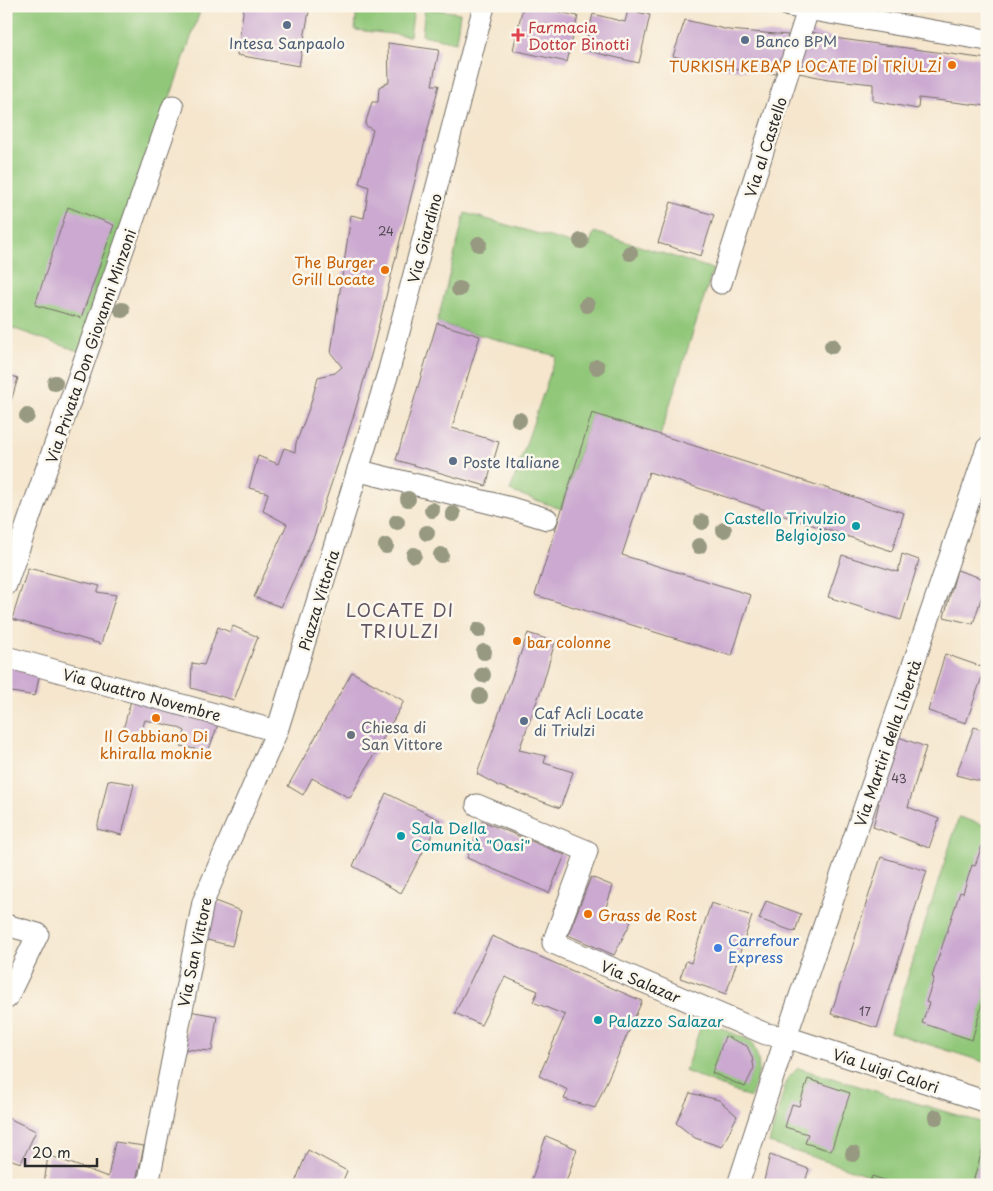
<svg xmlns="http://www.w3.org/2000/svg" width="993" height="1191" font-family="'Playpen Sans',sans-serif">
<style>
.green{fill:#91c779;stroke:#5e7952}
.building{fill:#cba9d0}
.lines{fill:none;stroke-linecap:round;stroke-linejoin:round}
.street-casing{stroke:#726c64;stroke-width:23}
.street{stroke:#fff;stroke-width:21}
.tree{fill:#979981}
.service-dot{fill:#5c6f8a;stroke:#fbf7ec;stroke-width:2}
.health-dot{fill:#e0444e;stroke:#fbf7ec;stroke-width:2}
.food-dot{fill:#e8710a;stroke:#fbf7ec;stroke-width:2}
.culture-dot{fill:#0f9aa8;stroke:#fbf7ec;stroke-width:2}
.worship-dot{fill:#6b7280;stroke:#fbf7ec;stroke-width:2}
.shop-dot{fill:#3f7fe0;stroke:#fbf7ec;stroke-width:2}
.labels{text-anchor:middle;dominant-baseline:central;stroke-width:5;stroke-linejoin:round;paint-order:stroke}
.number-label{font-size:12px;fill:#534a54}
.health-label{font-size:15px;fill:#be3a42;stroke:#fbf7ec;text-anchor:start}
.service-label{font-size:15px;fill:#4e5e75;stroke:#fbf7ec;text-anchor:start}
.food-label{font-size:15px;fill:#c56008;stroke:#fbf7ec;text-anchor:end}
.street-label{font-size:15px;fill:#2b2b2b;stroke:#fbf7ec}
.culture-label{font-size:15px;fill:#0d838f;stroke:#fbf7ec;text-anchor:start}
.worship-label{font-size:15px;fill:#5b616d;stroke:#fbf7ec;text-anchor:start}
.shop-label{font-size:15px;fill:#366cbe;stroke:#fbf7ec;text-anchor:start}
.quarter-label{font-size:18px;letter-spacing:1px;fill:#635765;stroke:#fbf7ec}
</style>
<rect width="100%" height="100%" fill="#fbf7ec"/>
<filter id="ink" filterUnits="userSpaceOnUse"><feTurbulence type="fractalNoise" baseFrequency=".02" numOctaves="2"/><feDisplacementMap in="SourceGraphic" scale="10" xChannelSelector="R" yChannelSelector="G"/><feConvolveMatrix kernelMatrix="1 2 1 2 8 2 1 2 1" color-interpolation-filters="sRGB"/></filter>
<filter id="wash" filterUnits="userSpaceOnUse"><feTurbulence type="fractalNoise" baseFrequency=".0096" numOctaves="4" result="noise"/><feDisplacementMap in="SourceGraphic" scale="20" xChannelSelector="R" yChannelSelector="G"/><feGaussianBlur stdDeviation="1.12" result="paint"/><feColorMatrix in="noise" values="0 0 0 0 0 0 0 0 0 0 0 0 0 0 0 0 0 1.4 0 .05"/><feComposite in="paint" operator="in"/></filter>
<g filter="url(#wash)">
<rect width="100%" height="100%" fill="#f5e6cd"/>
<path class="green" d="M 6,6 L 202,6 L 81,352 L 6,326 Z
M 357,6 L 397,6 L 414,8 L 410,36 L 355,30 Z
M 425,8 L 460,13 L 456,42 L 422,35 Z
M 465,213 L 588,248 L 594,232 L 713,269 L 660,436 L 592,414 L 561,509 L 510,491 L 556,356 L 437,323 Z
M 959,817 L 987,826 L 987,1063 L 890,1032 Z
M 703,1020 L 751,1041 C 764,1067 759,1072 750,1098 L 685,1071 Z
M 798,1068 L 987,1124 L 987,1185 L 899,1185 L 769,1143 L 787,1079 Z"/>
<g id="blocks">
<path class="building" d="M 244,6 L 310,6 L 299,66 L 237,55 Z
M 523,6 L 531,6 L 578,16 L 567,62 L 513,50 Z
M 628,10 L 650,15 L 639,63 L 584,50 L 593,14 L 625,22 Z
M 685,20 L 729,30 L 788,35 L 778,74 L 720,68 L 673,56 Z
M 808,31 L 834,38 L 987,59 L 987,106 L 919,98 L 918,109 L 873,101 L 873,84 L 828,79 L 794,72 Z
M 388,43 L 439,50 L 432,85 L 439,85 L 372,352 L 352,421 L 314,536 L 281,607 L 254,597 L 287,524 L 263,511 L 268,493 L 249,488 L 258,456 L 278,464 L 284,448 L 295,452 L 296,443 L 310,406 L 318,377 L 335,373 L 342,367 L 331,353 L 351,215 L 364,218 L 369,187 L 359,183 L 373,130 L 365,125 L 372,102 L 378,102 L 379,87 L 389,82 Z
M 671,202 L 714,215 L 701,256 L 658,243 Z
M 68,207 L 114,225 L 81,318 L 35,305 Z
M 437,323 L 480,336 L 452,428 L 499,442 L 486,486 L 396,460 Z
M 6,374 L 18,378 L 8,411 L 6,410 Z
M 592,413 L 904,513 L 892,551 L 649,472 L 622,555 L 751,595 L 732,656 L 535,595 Z
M 902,554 L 919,560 L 901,620 L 828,597 L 842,555 L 898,572 Z
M 28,568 L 100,586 L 97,592 L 116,595 L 101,644 L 12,619 Z
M 957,570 L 987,580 L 973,624 L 944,617 Z
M 233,626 L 258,637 L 234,700 L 191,688 L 192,663 L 204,665 L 218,627 L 230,632 Z
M 528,633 L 555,642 L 542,687 L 519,750 L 546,756 L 544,763 L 573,772 L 560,808 L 499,786 L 477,774 Z
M 945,654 L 985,668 L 966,723 L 928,711 Z
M 8,665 L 40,673 L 35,696 L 6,691 Z
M 352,672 L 404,701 L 350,798 L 312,778 L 303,795 L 288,786 Z
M 132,697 L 220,719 L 208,752 L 181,746 L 185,731 L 177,727 L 145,720 L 139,739 L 121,737 Z
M 974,727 L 987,732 L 987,783 L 956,775 Z
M 893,735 L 926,747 L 908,807 L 939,819 L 929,848 L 873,827 L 879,803 L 873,803 Z
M 108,780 L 134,784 L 122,835 L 97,829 Z
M 386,793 L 440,820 L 401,893 L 353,866 Z
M 482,821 L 565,855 L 549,893 L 467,858 Z
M 983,842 L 987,844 L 987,981 L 983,993 L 985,994 L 972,1040 L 922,1023 L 929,1003 L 926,1002 L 934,978 L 932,977 L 960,892 L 963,893 L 972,865 L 975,866 Z
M 881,857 L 927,871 L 877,1028 L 831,1014 Z
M 591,877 L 613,886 L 605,910 L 631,922 L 614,955 L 568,935 Z
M 212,900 L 241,911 L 232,946 L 203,939 Z
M 766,901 L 801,914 L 795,932 L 759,919 Z
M 711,903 L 752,916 L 726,994 L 680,978 L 686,961 L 691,963 Z
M 492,936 L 642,1001 L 595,1108 L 564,1099 L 568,1090 L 539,1076 L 565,1015 L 533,1002 L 538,991 L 505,977 L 481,1025 L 455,1013 Z
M 189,1011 L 217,1016 L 212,1051 L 183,1049 Z
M 725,1036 L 747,1046 L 752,1057 L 754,1068 L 745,1087 L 712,1073 Z
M 808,1079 L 850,1093 L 831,1151 L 805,1143 L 808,1134 L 785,1127 L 792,1104 L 799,1106 Z
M 690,1093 L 719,1100 L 737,1116 L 722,1147 L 695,1138 L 676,1123 Z
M 6,1117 L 36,1131 L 21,1163 L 6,1158 Z
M 546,1136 L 577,1149 L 565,1185 L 530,1185 Z
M 986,1137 L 987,1185 L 972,1185 Z
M 115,1142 L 144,1146 L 135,1185 L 44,1185 L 48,1155 L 108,1177 Z
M 308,1150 L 347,1171 L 341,1185 L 294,1185 Z
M 770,1155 L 809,1169 L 804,1185 L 763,1185 Z
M 872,1176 L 897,1184 L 897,1185 L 869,1185 Z"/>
</g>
</g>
<g filter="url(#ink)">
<use href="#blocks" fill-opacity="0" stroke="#726c64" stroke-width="1"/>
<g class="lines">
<defs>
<path id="street" d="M 789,6 L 987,40
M 721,283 L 808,10
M 358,469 L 368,473 L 511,508 L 547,519
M 6,585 L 173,106
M 6,657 L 277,731
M 477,805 L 587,851 L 553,943 L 766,1034 L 786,1037 L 987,1102
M 6,925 L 38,934 L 7,998
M 148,1185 L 203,902 L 277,731 L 389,370 L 484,6
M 738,1185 L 786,1037 L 987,448"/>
</defs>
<use href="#street" class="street-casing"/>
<use href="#street" class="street"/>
</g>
<g class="tree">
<circle cx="581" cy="241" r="8"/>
<circle cx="479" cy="244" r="8"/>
<circle cx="630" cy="253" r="8"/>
<circle cx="459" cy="289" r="8"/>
<circle cx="587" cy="305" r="8"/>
<circle cx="122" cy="310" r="8"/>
<circle cx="832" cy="346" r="8"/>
<circle cx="597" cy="367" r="8"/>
<circle cx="55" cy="383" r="8"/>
<circle cx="27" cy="416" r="8"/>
<circle cx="519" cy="420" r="8"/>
<circle cx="408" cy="499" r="8"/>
<circle cx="432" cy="510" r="8"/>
<circle cx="453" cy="514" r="8"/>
<circle cx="397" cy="522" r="8"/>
<circle cx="702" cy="522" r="8"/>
<circle cx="724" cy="530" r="8"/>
<circle cx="427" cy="533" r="8"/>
<circle cx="386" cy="546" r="8"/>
<circle cx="699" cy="546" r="8"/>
<circle cx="414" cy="555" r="8"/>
<circle cx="441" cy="555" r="8"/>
<circle cx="479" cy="630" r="8"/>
<circle cx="484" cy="652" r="8"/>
<circle cx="483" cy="675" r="8"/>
<circle cx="480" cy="696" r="8"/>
<circle cx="936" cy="1117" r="8"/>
<circle cx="853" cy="1154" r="8"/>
</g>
</g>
<g class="service-dot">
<circle cx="287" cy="25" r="5"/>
<circle cx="745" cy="40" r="5"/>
<circle cx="453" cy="461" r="5"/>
<circle cx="524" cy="721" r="5"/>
</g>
<path class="health-dot" d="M515.5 27.5h5v5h5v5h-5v5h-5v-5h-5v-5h5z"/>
<g class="food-dot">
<circle cx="952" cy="65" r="5"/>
<circle cx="385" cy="270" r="5"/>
<circle cx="517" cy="641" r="5"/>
<circle cx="156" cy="718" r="5"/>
<circle cx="588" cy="914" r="5"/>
</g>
<g class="culture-dot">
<circle cx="856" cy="526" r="5"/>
<circle cx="401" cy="836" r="5"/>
<circle cx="598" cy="1020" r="5"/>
</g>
<circle class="worship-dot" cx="351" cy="735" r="5"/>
<circle class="shop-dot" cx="718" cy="948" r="5"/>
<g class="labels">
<g class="number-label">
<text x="386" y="231">24</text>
<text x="899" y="778">43</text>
<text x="865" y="1011">17</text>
</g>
<g class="health-label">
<text x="528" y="26">Farmacia<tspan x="528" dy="17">Dottor Binotti</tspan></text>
</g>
<g class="service-label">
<text x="755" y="40">Banco BPM</text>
<text x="287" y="42" text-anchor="middle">Intesa Sanpaolo</text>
<text x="463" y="461">Poste Italiane</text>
<text x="534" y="712">Caf Acli Locate<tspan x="534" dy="17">di Triulzi</tspan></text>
</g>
<g class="food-label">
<text x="942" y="65">TURKISH KEBAP LOCATE Dİ TRİULZİ</text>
<text x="375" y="261">The Burger<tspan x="375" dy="17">Grill Locate</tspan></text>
<text x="527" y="641" text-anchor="start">bar colonne</text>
<text x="156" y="735" text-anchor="middle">Il Gabbiano Di<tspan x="156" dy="17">khiralla moknie</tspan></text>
<text x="598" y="914" text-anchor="start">Grass de Rost</text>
</g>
<g class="street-label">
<text transform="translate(765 147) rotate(-72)">Via al Castello</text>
<text transform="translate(424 238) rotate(-75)">Via Giardino</text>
<text transform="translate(90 346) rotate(-71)">Via Privata Don Giovanni Minzoni</text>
<text transform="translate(318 600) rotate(-73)">Piazza Vittoria</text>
<text transform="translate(142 694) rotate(15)">Via Quattro Novembre</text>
<text transform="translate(887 743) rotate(-71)">Via Martiri della Libertà</text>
<text transform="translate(194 952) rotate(-78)">Via San Vittore</text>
<text transform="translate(641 981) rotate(23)">Via Salazar</text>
<text transform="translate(886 1070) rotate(18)">Via Luigi Calori</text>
</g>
<g class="culture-label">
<text x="846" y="517" text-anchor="end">Castello Trivulzio<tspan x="846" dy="17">Belgiojoso</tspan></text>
<text x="411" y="827">Sala Della<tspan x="411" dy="17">Comunità "Oasi"</tspan></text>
<text x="608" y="1020">Palazzo Salazar</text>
</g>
<g class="worship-label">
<text x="361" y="726">Chiesa di<tspan x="361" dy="17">San Vittore</tspan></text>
</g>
<g class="shop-label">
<text x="728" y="939">Carrefour<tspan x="728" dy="17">Express</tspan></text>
</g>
<g class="quarter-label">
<text x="400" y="609">LOCATE DI<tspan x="400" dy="21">TRIULZI</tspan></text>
</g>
</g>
<rect width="993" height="1191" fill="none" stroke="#fbf7ec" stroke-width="25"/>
<path d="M25 1158v8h72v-8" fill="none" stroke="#2b2b2b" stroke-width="2.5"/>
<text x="32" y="1158" font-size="15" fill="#2b2b2b" stroke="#fbf7ec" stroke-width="4" paint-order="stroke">20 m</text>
</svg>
